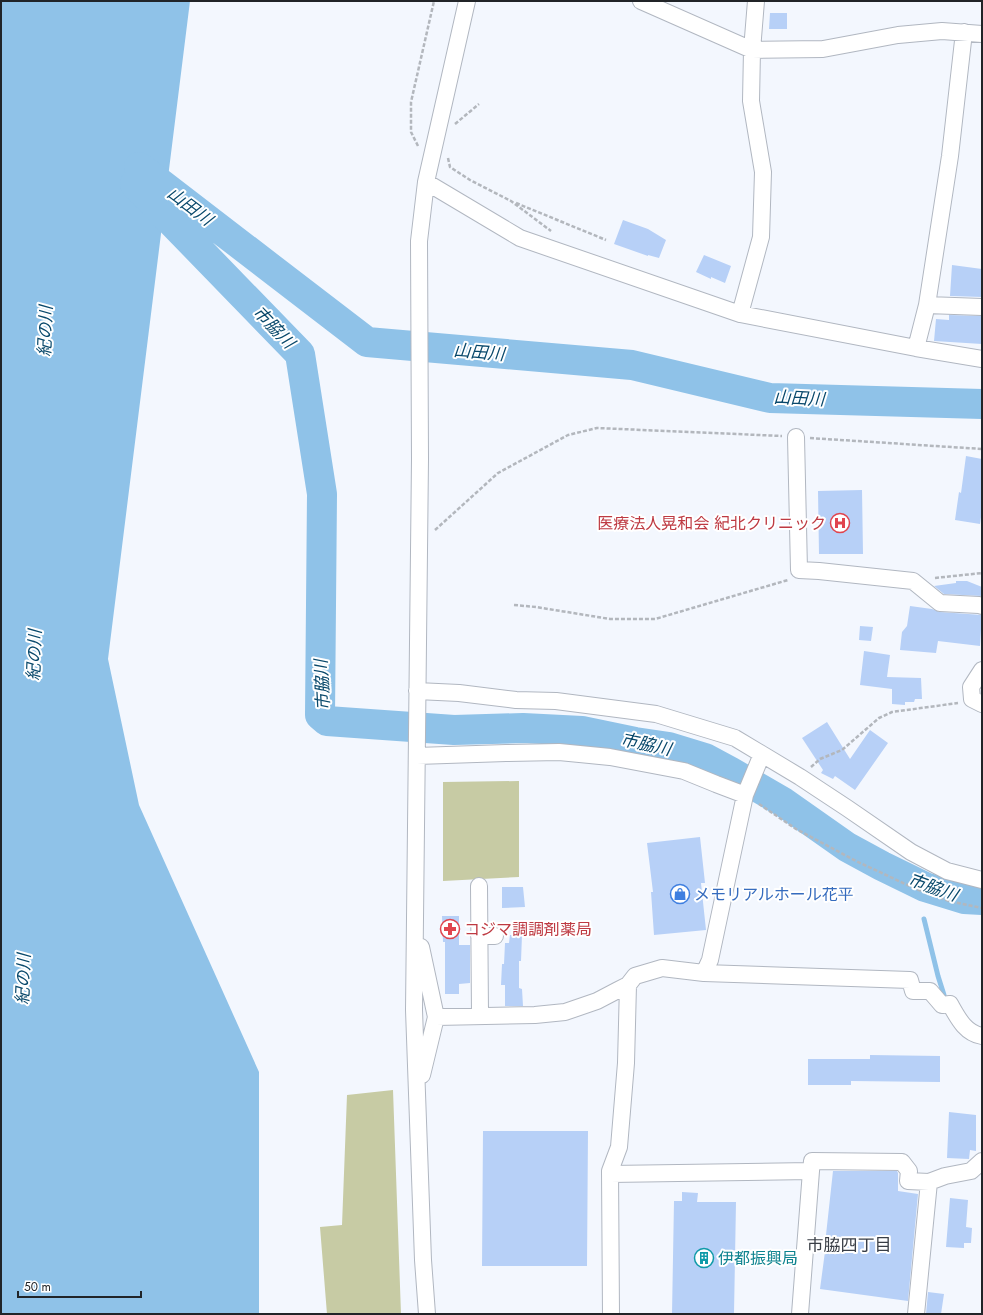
<svg xmlns="http://www.w3.org/2000/svg" width="983" height="1315" font-family="Jost,'Noto Sans JP',sans-serif">
<style>
.green{fill:#c7cba4}
.water{fill:#8fc2e8}
.lines{fill:none;stroke-linecap:round;stroke-linejoin:round}
.stream{stroke:#8fc2e8;stroke-width:5}
.river{stroke:#8fc2e8;stroke-width:30}
.building{fill:#b7d0f7}
.minor-casing{stroke:#b1b7c1;stroke-width:18}
.path{stroke:#b3b7bd;stroke-width:2.5;stroke-dasharray:4 2;stroke-linecap:butt}
.minor{stroke:#fff;stroke-width:16}
.labels{text-anchor:middle;dominant-baseline:central;stroke-width:4;stroke-linejoin:round;paint-order:stroke}
.health-label{font-size:16px;fill:#be3a42;stroke:#fff;text-anchor:end}
.shop-label{font-size:16px;fill:#366cbe;stroke:#fff;text-anchor:start}
.culture-label{font-size:16px;fill:#0d838f;stroke:#fff;text-anchor:start}
.water-label{font-size:17px;font-style:italic;fill:#08486b;stroke:#fff}
.neighbourhood-label{font-size:17px;fill:#393e46;stroke:#fff}
</style>
<rect width="100%" height="100%" fill="#f3f7fe"/>
<path class="green" d="M 519,781 L 519,877 L 443,881 L 443,782 Z
M 393,1090 L 401,1314 L 327,1314 L 320,1227 L 342,1225 L 347,1095 Z"/>
<path class="water" d="M 1,1 L 190,1 L 108,659 L 139,805 L 259,1072 L 259,1314 L 1,1314 Z"/>
<g class="lines">
<path class="stream" d="M 924,919 L 938,976 L 944,995"/>
<path class="river" d="M 139,167 L 367,342 L 632,365 L 770,398 L 982,404
M 135,184 L 300,354 L 322,494 L 320,715 L 327,721 L 454,730 L 523,728 L 582,731 L 635,742 L 669,747 L 705,758 L 731,772 L 783,802 L 847,847 L 882,866 L 925,887 L 964,899 L 982,900"/>
</g>
<path class="building" d="M 770,13 L 787,13 L 787,29 L 769,29 Z
M 623,220 L 648,229 L 666,240 L 659,258 L 648,255 L 648,256 L 614,244 Z
M 704,255 L 731,266 L 725,283 L 711,277 L 711,279 L 696,272 Z
M 952,265 L 982,269 L 982,297 L 950,296 Z
M 949,315 L 982,316 L 982,344 L 934,341 L 936,319 L 949,320 Z
M 966,456 L 982,459 L 982,510 L 980,524 L 955,520 L 959,492 L 961,493 Z
M 862,490 L 863,554 L 819,554 L 818,491 Z
M 956,581 L 967,581 L 982,587 L 982,596 L 944,594 L 934,586 L 956,583 Z
M 910,606 L 932,609 L 940,612 L 982,615 L 980,646 L 938,641 L 936,653 L 900,650 L 902,632 L 907,626 Z
M 860,626 L 873,627 L 871,641 L 859,640 Z
M 864,651 L 890,655 L 887,677 L 921,678 L 922,699 L 915,699 L 914,702 L 905,702 L 905,705 L 892,704 L 892,689 L 860,685 Z
M 827,722 L 850,759 L 870,730 L 888,743 L 855,790 L 835,776 L 833,779 L 821,773 L 823,770 L 802,738 Z
M 700,837 L 705,883 L 701,883 L 706,930 L 654,935 L 651,892 L 653,892 L 647,843 Z
M 502,887 L 523,887 L 525,907 L 502,908 Z
M 442,916 L 459,916 L 459,945 L 470,945 L 470,983 L 459,984 L 459,994 L 445,994 L 445,942 L 443,942 Z
M 510,935 L 522,935 L 521,961 L 519,961 L 519,988 L 522,989 L 523,1006 L 505,1006 L 505,985 L 501,985 L 502,964 L 504,964 L 505,943 L 509,943 Z
M 870,1055 L 940,1056 L 940,1082 L 851,1081 L 851,1085 L 808,1085 L 808,1059 L 870,1059 Z
M 949,1112 L 976,1115 L 976,1151 L 970,1150 L 969,1159 L 947,1158 Z
M 483,1131 L 588,1131 L 587,1266 L 482,1266 Z
M 833,1171 L 897,1171 L 898,1173 L 898,1191 L 918,1194 L 908,1301 L 820,1289 L 826,1244 L 825,1244 Z
M 682,1192 L 698,1193 L 697,1202 L 736,1202 L 734,1314 L 672,1314 L 674,1201 L 682,1201 Z
M 950,1198 L 968,1200 L 966,1227 L 972,1228 L 971,1243 L 964,1243 L 964,1248 L 946,1247 Z
M 928,1292 L 944,1294 L 941,1314 L 926,1314 Z"/>
<g class="lines">
<defs>
<path id="minor" d="M 641,1 L 752,50 L 823,49 L 898,35 L 942,31 L 982,34
M 426,182 L 520,238 L 740,314 L 916,348 L 982,359
M 927,305 L 982,307
M 740,314 L 761,237 L 763,172 L 751,101 L 752,50 L 756,1
M 916,348 L 927,305 L 950,156 L 964,32
M 796,437 L 799,570 L 819,571 L 913,581 L 940,603 L 979,605 L 982,606
M 982,670 L 971,687 L 972,699 L 982,704
M 417,691 L 459,693 L 516,700 L 556,701 L 656,714 L 735,738 L 800,777 L 847,808 L 911,852 L 947,871 L 982,880
M 762,754 L 745,795 L 710,960 L 704,973 L 910,980 L 913,991 L 930,991 L 942,1005 L 950,1004 C 958,1018 965,1033 982,1036
M 417,756 L 506,753 L 559,752 L 610,757 L 684,771 L 716,784 L 745,795
M 479,886 L 480,1015
M 479,936 L 495,936
M 421,947 L 436,1017 L 422,1075
M 436,1017 L 535,1015 L 565,1012 L 597,1001 L 618,990 L 628,985 L 635,976 L 662,968 L 704,973
M 610,1174 L 811,1171 L 812,1161 L 902,1162 L 909,1171 L 908,1181 L 929,1182
M 427,1314 L 423,1260 L 414,1010 L 420,459 L 419,241 L 426,182 L 467,1
M 611,1314 L 610,1171 L 619,1147 L 626,1063 L 628,985
M 800,1314 L 811,1171
M 916,1314 L 929,1182 L 945,1176 L 971,1171 L 982,1161"/>
</defs>
<use href="#minor" class="minor-casing"/>
<path class="path" d="M 455,124 L 479,104
M 418,146 L 411,132 L 411,102 L 434,1
M 448,158 L 450,167 L 470,180 L 511,201 L 551,231
M 516,203 L 606,240
M 810,438 L 982,449
M 435,530 L 498,473 L 568,435 L 597,428 L 782,436
M 935,578 L 982,573
M 514,605 L 536,607 L 610,619 L 655,619 L 788,580
M 811,767 L 820,759 L 842,750 L 879,718 L 892,712 L 958,703
M 759,804 L 796,829 L 856,861 L 916,889 L 949,901 L 982,908"/>
<use href="#minor" class="minor"/>
</g>
<defs>
<symbol id="hospital-ring" viewBox="-11 -11 22 22"><circle r="9.5" fill="#fff" stroke="#e0444e" stroke-width="1.5"/><path d="M-5-5h3v3.5h4V-5h3V5h-3V1.5h-4V5h-3Z" fill="#e0444e"/></symbol>
<symbol id="shop-ring" viewBox="-11 -11 22 22"><circle r="9.5" fill="#fff" stroke="#3f7fe0" stroke-width="1.5"/><path d="M-5-2.5h2.3a2.7 3.5 0 0 1 5.4 0H5L5.5 6h-11ZM-1.5-2.5h3a1.5 2.3 0 0 0-3 0Z" fill="#3f7fe0"/></symbol>
<symbol id="pharmacy-ring" viewBox="-11 -11 22 22"><circle r="9.5" fill="#fff" stroke="#e0444e" stroke-width="1.5"/><path d="M-2-6h4v4h4v4h-4v4h-4v-4h-4v-4h4Z" fill="#e0444e"/></symbol>
<symbol id="building-ring" viewBox="-11 -11 22 22"><circle r="9.5" fill="#fff" stroke="#0f9aa8" stroke-width="1.5"/><path d="M-4-6H4V6H1V3H-1V6H-4ZM-2.5-4.3h1.7v1.8h-1.7ZM.8-4.3h1.7v1.8H.8ZM-2.5-1h1.7V.8h-1.7ZM.8-1h1.7V.8H.8Z" fill="#0f9aa8"/></symbol>
</defs>
<g fill-rule="evenodd">
<use href="#hospital-ring" x="829" y="512" width="22" height="22"/>
<use href="#shop-ring" x="669" y="883" width="22" height="22"/>
<use href="#pharmacy-ring" x="439" y="918" width="22" height="22"/>
<use href="#building-ring" x="693" y="1247" width="22" height="22"/>
</g>
<g class="labels">
<g class="health-label">
<text x="826" y="523">医療法人晃和会 紀北クリニック</text>
<text x="464" y="929" text-anchor="start">コジマ調調剤薬局</text>
</g>
<g class="shop-label">
<text x="694" y="894">メモリアルホール花平</text>
</g>
<g class="culture-label">
<text x="718" y="1258">伊都振興局</text>
</g>
<g class="water-label">
<text transform="translate(190 206) rotate(37)">山田川</text>
<text transform="translate(274 327) rotate(46)">市脇川</text>
<text transform="translate(45 331) rotate(-88)">紀の川</text>
<text transform="translate(479 352) rotate(5)">山田川</text>
<text transform="translate(799 398) rotate(3)">山田川</text>
<text transform="translate(34 655) rotate(-88)">紀の川</text>
<text transform="translate(322 685) rotate(-93)">市脇川</text>
<text transform="translate(646 744) rotate(12)">市脇川</text>
<text transform="translate(933 887) rotate(20)">市脇川</text>
<text transform="translate(23 979) rotate(-88)">紀の川</text>
</g>
<g class="neighbourhood-label">
<text x="849" y="1245">市脇四丁目</text>
</g>
</g>
<rect width="983" height="1315" fill="none" stroke="#212428" stroke-width="4"/>
<path d="M18 1291v6h123v-6" fill="none" stroke="#212428" stroke-width="2"/>
<text x="24" y="1291" font-size="12" fill="#212428" stroke="#ffffff" stroke-width="3" paint-order="stroke">50 m</text>
</svg>
